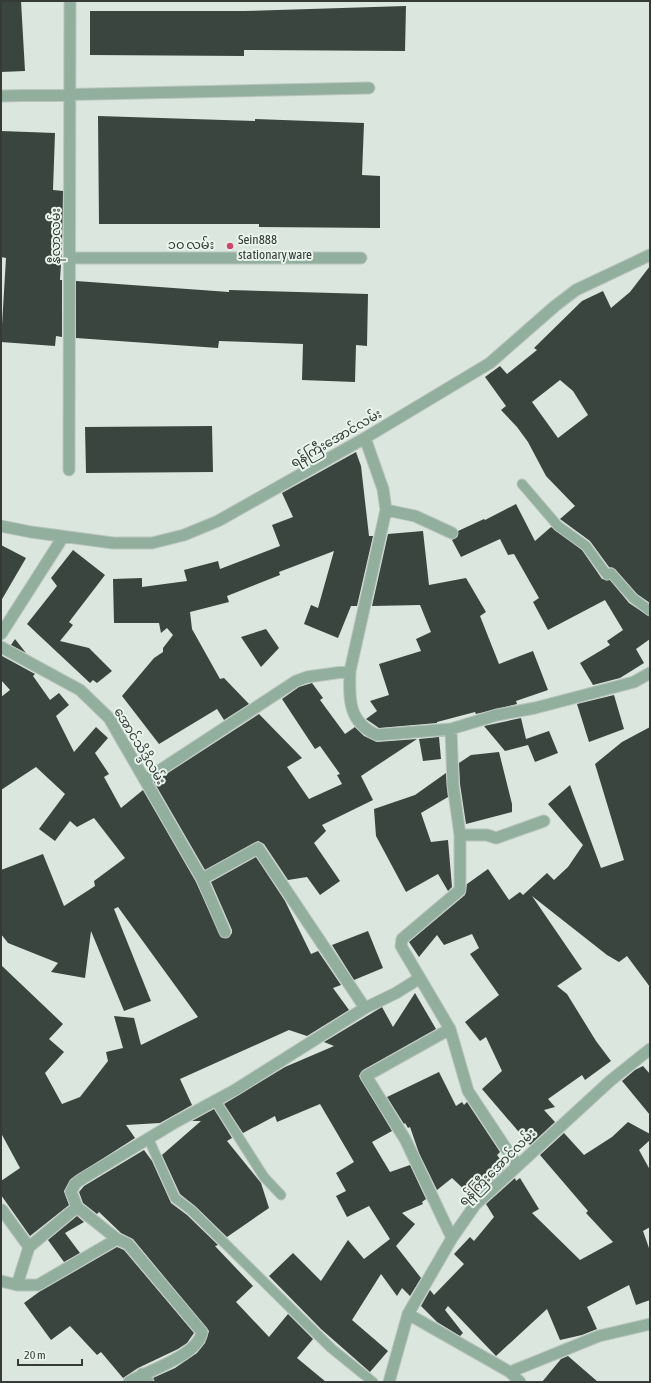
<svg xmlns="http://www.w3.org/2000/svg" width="651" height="1383" font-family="'Asap Condensed','Noto Sans Myanmar',sans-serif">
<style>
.building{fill:#3b453f;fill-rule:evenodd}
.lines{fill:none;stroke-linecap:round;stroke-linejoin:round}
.service-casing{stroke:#bac4be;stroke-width:11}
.minor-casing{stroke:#bac4be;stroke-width:13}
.service{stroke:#91af9c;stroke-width:9}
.minor{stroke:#91af9c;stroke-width:11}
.poi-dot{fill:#d3446c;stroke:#e8f4ec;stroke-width:1.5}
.labels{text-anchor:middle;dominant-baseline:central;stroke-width:4;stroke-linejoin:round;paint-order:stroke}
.street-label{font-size:13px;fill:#363b38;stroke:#e8f4ec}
.poi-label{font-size:13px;fill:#363b38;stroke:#e8f4ec;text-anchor:start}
</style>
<rect width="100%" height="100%" fill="#dbe6df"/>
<path class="building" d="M 1,1 L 21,1 L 25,71 L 1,72 Z
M 406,6 L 405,51 L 244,50 L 244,56 L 90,55 L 90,11 L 244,11 Z
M 98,116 L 255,121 L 255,119 L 364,123 L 362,175 L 380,176 L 380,228 L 259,227 L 259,224 L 99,224 Z
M 1,131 L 55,133 L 53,190 L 63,191 L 62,249 L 60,280 L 62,280 L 62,337 L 56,336 L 55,346 L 1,342 L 6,258 L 1,257 Z
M 650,266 L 650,603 L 637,594 L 615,569 L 609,567 L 590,541 L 560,519 L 575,506 L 546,476 L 528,442 L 517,427 L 501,410 L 506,406 L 485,377 L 500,366 L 507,374 L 537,350 L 534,348 L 582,301 L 603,291 L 611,308 L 630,292 ZM 560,380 L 573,391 L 588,415 L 558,438 L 532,402 Z
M 76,281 L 229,292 L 229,290 L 368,294 L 367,346 L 356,345 L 355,382 L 302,380 L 303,344 L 219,341 L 218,348 L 76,338 Z
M 212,426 L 213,472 L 86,473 L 85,427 Z
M 356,452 L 361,466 L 369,536 L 373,536 L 357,606 L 351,606 L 338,638 L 304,624 L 311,605 L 318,608 L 334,551 L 279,572 L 280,575 L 227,596 L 229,602 L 190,612 L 192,629 L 220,679 L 224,678 L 249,704 L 224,720 L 217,709 L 159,744 L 122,696 L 154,658 L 163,652 L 163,648 L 173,635 L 167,628 L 161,633 L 159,623 L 114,623 L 113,579 L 142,578 L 142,587 L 187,581 L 184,570 L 218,561 L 220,569 L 280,546 L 272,525 L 293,517 L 282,493 Z
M 516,504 L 535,541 L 551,527 L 582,550 L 602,579 L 610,580 L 629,603 L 650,617 L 650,639 L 636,649 L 644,663 L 620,678 L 593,685 L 580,663 L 610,645 L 607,641 L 623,630 L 605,600 L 548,630 L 533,602 L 539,598 L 514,554 L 508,555 L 500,539 L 461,557 L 452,540 L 458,536 L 458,531 L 484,519 L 485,520 Z
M 423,531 L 429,585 L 466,578 L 486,612 L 480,616 L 499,664 L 533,651 L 548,690 L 516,701 L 517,704 L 476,714 L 475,712 L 437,722 L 437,723 L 379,728 L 366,719 L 377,711 L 370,701 L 389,695 L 379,664 L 421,651 L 416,639 L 431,632 L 420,605 L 372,606 L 388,534 Z
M 1,545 L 26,558 L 1,601 Z
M 73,550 L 105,575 L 69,622 L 73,625 L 60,641 L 89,648 L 112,671 L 97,683 L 93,680 L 90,683 L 27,624 L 57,586 L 51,578 Z
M 266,629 L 279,648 L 261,667 L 241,637 Z
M 15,639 L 26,653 L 11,645 Z
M 2,656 L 35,674 L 33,676 L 50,700 L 59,693 L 69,705 L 56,716 L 74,752 L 96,727 L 108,738 L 95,753 L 109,774 L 104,777 L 121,808 L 143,790 L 196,882 L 221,937 L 228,938 L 232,933 L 232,930 L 211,882 L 256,857 L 285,901 L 311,954 L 318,951 L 341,985 L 333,988 L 349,1010 L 307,1036 L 289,1030 L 180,1079 L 192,1105 L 160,1123 L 126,1125 L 135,1138 L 71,1179 L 64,1191 L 69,1205 L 30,1236 L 1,1195 L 1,1181 L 20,1168 L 1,1133 L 1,965 L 63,1024 L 49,1039 L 64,1052 L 45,1073 L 62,1104 L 80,1097 L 108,1061 L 106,1052 L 123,1048 L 114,1016 L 134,1018 L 141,1045 L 198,1017 L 118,907 L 114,909 L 151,1001 L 124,1011 L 91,931 L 85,978 L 51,972 L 58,963 L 8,943 L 1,934 L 1,870 L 43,854 L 64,906 L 95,886 L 94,881 L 125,858 L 94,818 L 77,827 L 70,821 L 55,841 L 39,829 L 65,794 L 36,767 L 1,790 L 1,697 L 10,690 L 1,680 Z
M 312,683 L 323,698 L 320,700 L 345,734 L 355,727 L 364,736 L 377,742 L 417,739 L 361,776 L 373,800 L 322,825 L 326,831 L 314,843 L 340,881 L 320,895 L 307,877 L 288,880 L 264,844 L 258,841 L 205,870 L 154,782 L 259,714 L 302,758 L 287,767 L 309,799 L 342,784 L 337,775 L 340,774 L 320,746 L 315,749 L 282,699 L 299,687 Z
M 614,695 L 624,729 L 589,742 L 577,704 Z
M 521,718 L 526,739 L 549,731 L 558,753 L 535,762 L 528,745 L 505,751 L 484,726 Z
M 650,727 L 650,987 L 627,956 L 619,962 L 607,955 L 532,896 L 582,969 L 557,986 L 567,994 L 596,1041 L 611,1061 L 585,1080 L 582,1075 L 548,1099 L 555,1107 L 544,1110 L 555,1122 L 530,1145 L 482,1089 L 502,1071 L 486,1037 L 480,1041 L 465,1022 L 499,995 L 470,954 L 479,948 L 472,934 L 444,945 L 437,935 L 419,957 L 409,942 L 465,895 L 467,884 L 488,869 L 509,900 L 520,892 L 523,895 L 547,873 L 554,880 L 568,867 L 583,845 L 548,804 L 570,785 L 601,868 L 624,860 L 595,764 L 622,742 Z
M 439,737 L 441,759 L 423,761 L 419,739 Z
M 499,752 L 512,804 L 512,812 L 466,824 L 460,784 L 459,763 L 471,755 Z
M 446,773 L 448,797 L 421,813 L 431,842 L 448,840 L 452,887 L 448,891 L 438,874 L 406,892 L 376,836 L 374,809 L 415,795 Z
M 368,931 L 383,968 L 354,980 L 332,945 Z
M 415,993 L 436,1029 L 363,1070 L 359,1076 L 392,1131 L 372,1142 L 390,1172 L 410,1165 L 426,1199 L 422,1202 L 423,1204 L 402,1213 L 415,1224 L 396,1246 L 421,1278 L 410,1296 L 402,1288 L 397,1296 L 381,1274 L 352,1320 L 388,1351 L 370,1372 L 321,1329 L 269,1276 L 293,1253 L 321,1281 L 348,1240 L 364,1259 L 390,1239 L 369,1206 L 347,1217 L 336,1196 L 346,1191 L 336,1173 L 354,1162 L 320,1104 L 277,1122 L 275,1116 L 243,1133 L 224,1104 L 285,1067 L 334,1046 L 324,1042 L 382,1007 L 393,1027 Z
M 643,1066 L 650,1074 L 650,1115 L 622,1081 L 635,1070 Z
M 439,1072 L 456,1106 L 462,1102 L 464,1105 L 467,1102 L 500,1152 L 497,1155 L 506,1167 L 479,1192 L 476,1188 L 470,1195 L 452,1178 L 437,1190 L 419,1153 L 410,1127 L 408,1128 L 405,1123 L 404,1124 L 387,1097 Z
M 214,1109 L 232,1138 L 227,1141 L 261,1183 L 269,1208 L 227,1237 L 195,1206 L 180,1194 L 162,1155 L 201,1121 L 192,1121 Z
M 628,1122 L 650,1134 L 650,1140 L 639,1150 L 650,1170 L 650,1227 L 643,1231 L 650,1251 L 650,1300 L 636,1305 L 629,1285 L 587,1307 L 597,1329 L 582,1335 L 560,1340 L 547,1309 L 496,1356 L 448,1306 L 445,1310 L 463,1333 L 460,1336 L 437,1322 L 421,1306 L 430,1290 L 434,1295 L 464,1264 L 454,1254 L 470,1237 L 474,1241 L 494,1217 L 486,1204 L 515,1178 L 516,1181 L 520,1178 L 539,1209 L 532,1213 L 580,1260 L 613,1242 L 586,1213 L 588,1211 L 540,1155 L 564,1133 L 584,1155 L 612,1137 Z
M 144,1150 L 152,1161 L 171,1203 L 187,1215 L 218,1245 L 215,1246 L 253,1286 L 236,1302 L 269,1337 L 288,1314 L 313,1339 L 297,1358 L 326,1382 L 155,1382 L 153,1378 L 175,1368 L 197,1353 L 205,1343 L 209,1331 L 133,1239 L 121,1233 L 99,1212 L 97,1214 L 83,1203 L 79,1192 L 84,1186 Z
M 77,1216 L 84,1222 L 65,1233 L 80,1253 L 64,1262 L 48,1240 Z
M 117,1247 L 124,1250 L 194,1333 L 187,1343 L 178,1349 L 138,1368 L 123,1378 L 101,1352 L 97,1355 L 70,1326 L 51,1340 L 24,1303 L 39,1292 Z
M 568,1356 L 598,1382 L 542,1382 L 561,1359 Z"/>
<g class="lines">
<defs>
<path id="service" d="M 522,484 L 558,526 L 586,546 L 607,575 L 611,573 L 633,598 L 650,611
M 215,1100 L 264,1177 L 281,1195
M 149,1140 L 175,1198 L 191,1210 L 331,1348 L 373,1382"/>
<path id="minor" d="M 1,96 L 369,88
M 69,258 L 361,258
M 69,470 L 70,1
M 386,510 L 415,516 L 452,533
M 1,526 L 31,532 L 113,543 L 152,543 L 184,535 L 218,521 L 365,438 L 490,363 L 555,306 L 576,290 L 650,255
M 1,634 L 63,537
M 1,647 L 80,690 L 109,718 L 202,879 L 225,932
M 350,671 C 349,699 348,722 377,735 L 451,729 L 497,715 L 535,708 L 634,682 L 650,673
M 451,729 L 453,785 L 460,835 L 460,890 L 402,939 L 401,946 L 450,1029 L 468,1091 L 517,1165
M 145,780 L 296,681 L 307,677 L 350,671 L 386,510 L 383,489 L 365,438
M 460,835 L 487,835 L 496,838 L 544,821
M 202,879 L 258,848 L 365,1008
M 450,1029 L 366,1076 L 405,1139 L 452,1238
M 2,1210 L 29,1247 L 17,1285
M 117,1239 L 128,1244 L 202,1332 C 198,1356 148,1370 129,1382
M 29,1247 L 77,1207
M 1,1281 L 17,1285 L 38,1285 L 117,1239 L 77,1207 L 71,1192 L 75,1184 L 80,1180 L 174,1123 L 235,1090 L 365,1008 L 396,993 L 420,978
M 408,1314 L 510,1372 L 520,1382
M 510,1372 L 599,1336 L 650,1324
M 142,1374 L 148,1382
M 389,1382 L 408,1314 L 452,1238 L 475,1205 L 610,1081 L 650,1049"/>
</defs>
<use href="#service" class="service-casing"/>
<use href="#minor" class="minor-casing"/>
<use href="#service" class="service"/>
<use href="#minor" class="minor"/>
</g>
<circle class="poi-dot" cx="230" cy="246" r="4"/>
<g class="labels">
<g class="street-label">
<text transform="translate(55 236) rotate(-90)">နီလာလမ်း</text>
<text x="191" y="244">၁၀ လမ်း</text>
<text transform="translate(336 438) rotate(-30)">ရန်ကြီးအောင်လမ်း</text>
<text transform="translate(140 746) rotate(59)">အောင်သိဒ္ဒိလမ်း</text>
<text transform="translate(497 1167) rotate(-45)">ရန်ကြီးအောင်လမ်း</text>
</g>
<g class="poi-label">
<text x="238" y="239">Sein888<tspan x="238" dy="15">stationary ware</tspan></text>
</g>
</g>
<rect width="651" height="1383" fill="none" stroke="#363b38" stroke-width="4"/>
<path d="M18 1359v6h64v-6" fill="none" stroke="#363b38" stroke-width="2"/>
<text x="24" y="1359" font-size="12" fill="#363b38" stroke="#e8f4ec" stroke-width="3" paint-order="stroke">20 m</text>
</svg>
